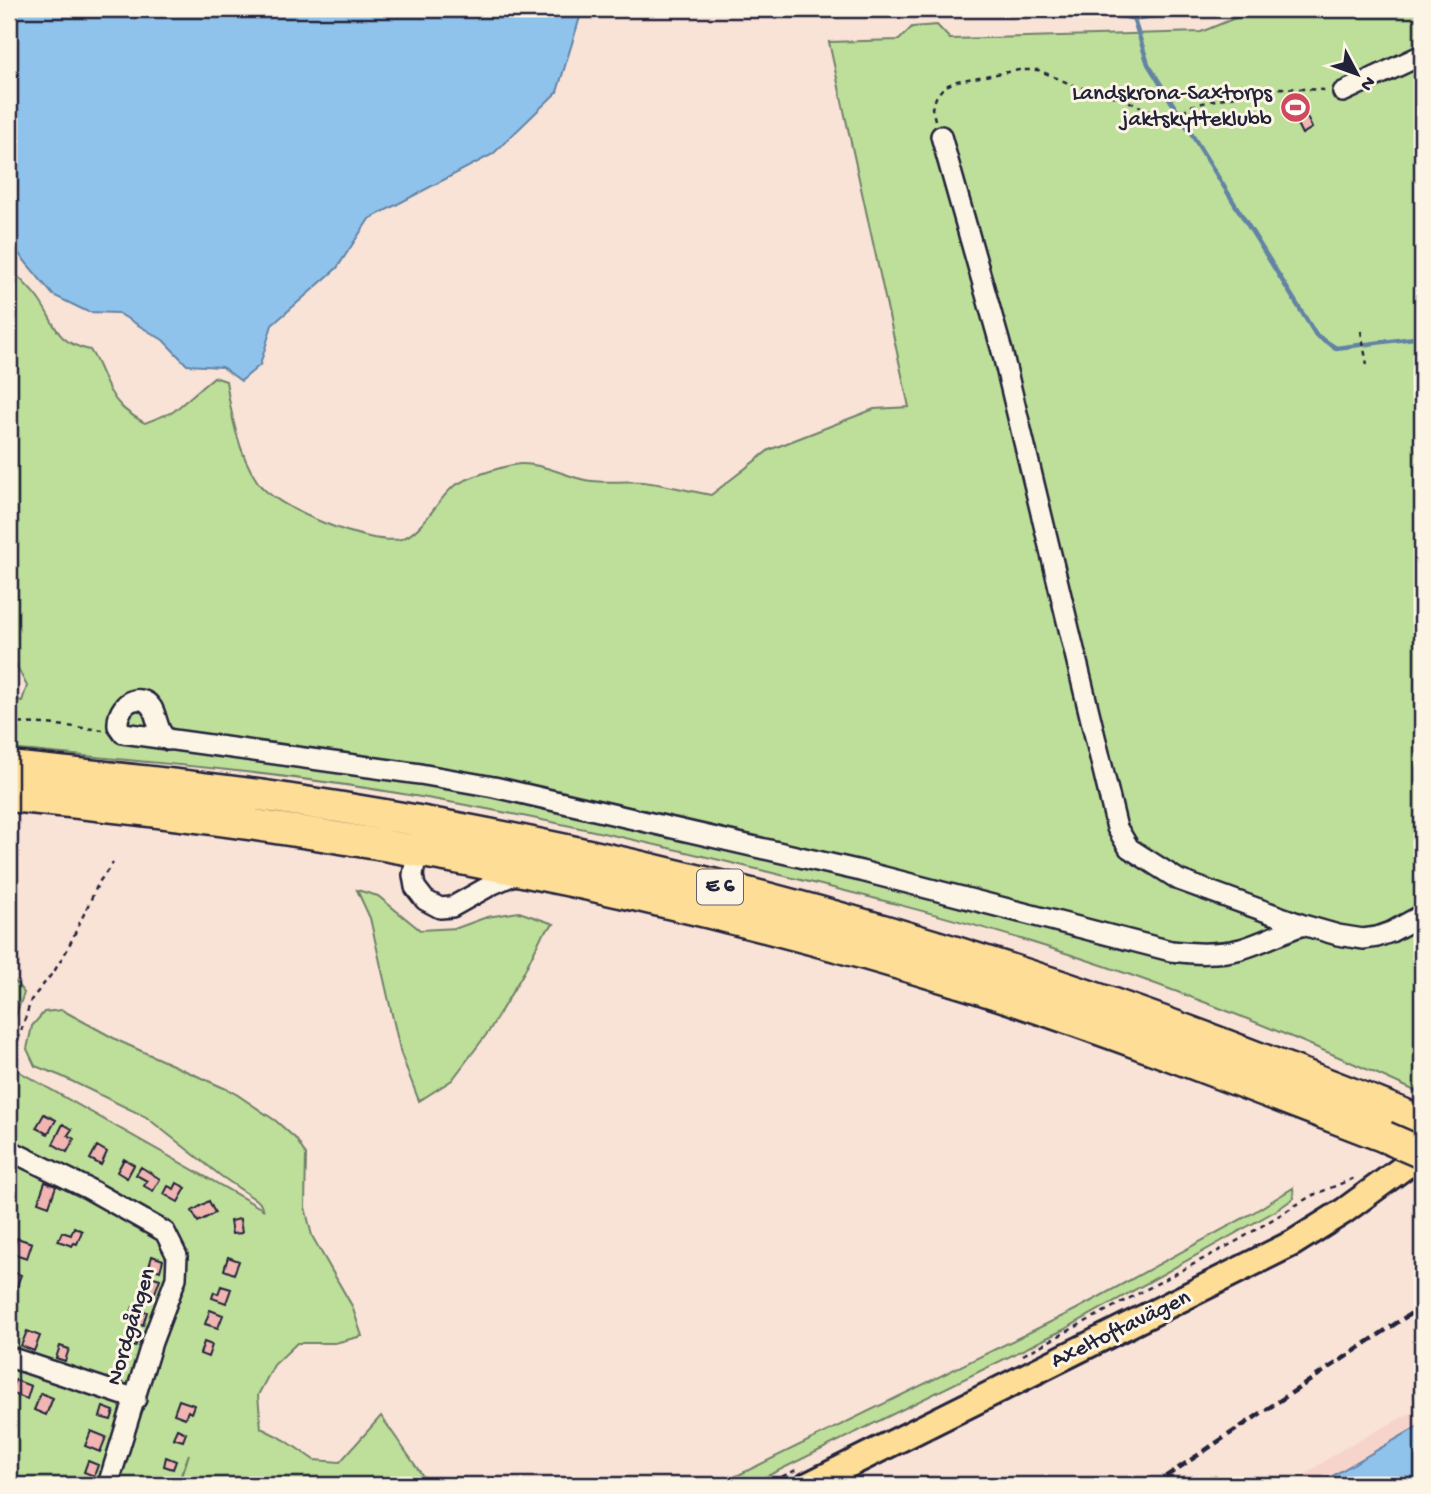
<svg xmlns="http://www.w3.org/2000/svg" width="1431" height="1494" font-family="'Gochi Hand',sans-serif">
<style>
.built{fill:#f7d4cb}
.green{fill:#bddf99;stroke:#70806a;stroke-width:2}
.water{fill:#8fc3ec;stroke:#6383a5;stroke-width:2}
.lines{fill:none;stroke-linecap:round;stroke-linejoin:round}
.stream{stroke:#6383a5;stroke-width:4.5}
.building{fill:#f1b5b2;stroke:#22223b;stroke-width:2}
.minor-casing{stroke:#22223b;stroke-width:24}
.major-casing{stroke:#22223b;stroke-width:30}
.highway-casing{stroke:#22223b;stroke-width:35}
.path{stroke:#22223b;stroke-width:2.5;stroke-dasharray:5 5;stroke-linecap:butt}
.minor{stroke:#fcf5e5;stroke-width:19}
.major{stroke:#fedd96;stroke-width:24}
.highway{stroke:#fedd96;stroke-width:30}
.rail{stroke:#22223b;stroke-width:4.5;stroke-dasharray:10 5;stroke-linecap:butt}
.highway-bridge-casing{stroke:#22223b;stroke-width:35;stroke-linecap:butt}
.highway-bridge{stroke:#fedd96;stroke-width:30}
.labels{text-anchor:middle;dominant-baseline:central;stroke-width:6;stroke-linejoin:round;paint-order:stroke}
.shield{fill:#fcf5e5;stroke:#63616e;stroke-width:2}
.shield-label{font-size:21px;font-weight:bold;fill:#22223b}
.poi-label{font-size:23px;fill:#22223b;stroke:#fcf5e5;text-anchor:end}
.street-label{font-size:23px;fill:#22223b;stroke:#fcf5e5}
</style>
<rect width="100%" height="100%" fill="#f9e2d6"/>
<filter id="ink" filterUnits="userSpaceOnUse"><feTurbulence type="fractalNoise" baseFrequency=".0143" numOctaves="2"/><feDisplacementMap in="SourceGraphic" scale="14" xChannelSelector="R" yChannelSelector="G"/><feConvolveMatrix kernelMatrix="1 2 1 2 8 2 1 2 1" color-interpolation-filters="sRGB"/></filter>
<g filter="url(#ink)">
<path class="built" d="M 1422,1407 L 1422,1485 L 1289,1485 L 1346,1447 Z"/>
<path class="green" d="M 1257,9 L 1422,9 L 1422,1094 C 1302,1039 1179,989 1053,949 C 953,917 850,892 748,867 C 634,839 519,813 403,794 C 273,772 140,761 9,749 L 9,698 L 22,701 L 27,686 L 9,652 L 9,267 C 18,277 28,286 36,296 C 57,322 51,341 90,350 C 102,367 105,390 121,406 C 127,413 137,418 145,423 L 173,412 L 214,377 L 226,381 C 231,413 238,453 257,481 C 273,508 370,546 401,539 C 422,533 437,500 453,487 C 465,478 498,468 513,465 C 535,460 563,475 585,480 C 604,484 623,480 643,482 C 665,484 688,491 711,495 L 769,450 L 874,409 L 909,407 L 829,42 L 899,40 L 912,27 L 937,25 L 950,39 L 1201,32 Z
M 357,890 L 378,896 L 420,930 L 457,928 L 487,917 L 519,912 L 554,924 L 542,935 L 524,972 L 489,1031 L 452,1080 L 419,1101 L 401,1054 L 370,918 Z
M 9,976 L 14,980 L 24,993 L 9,1034 Z
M 62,1010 L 119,1041 L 233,1092 L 276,1121 L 296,1139 L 306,1155 L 305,1207 L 312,1236 L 352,1306 L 362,1336 L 335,1343 L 297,1343 L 274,1365 L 258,1395 L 261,1428 L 285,1440 L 314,1460 L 340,1462 L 381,1416 L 429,1485 L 179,1485 L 189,1454 L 177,1485 L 9,1485 L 9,1066 L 264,1210 L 259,1202 L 221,1176 L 146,1117 L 61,1076 L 35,1066 L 27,1049 L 32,1026 L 44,1012 Z
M 1293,1188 L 1294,1198 L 1277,1210 L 1063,1330 L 749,1485 L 718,1485 L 1075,1310 L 1251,1214 Z"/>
<path class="water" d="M 9,9 L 585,9 L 581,14 L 557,92 L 493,154 L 369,219 L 337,268 L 272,325 L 260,365 L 241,381 L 222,367 L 187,365 L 163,340 L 118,313 L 88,312 L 53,295 L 9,242 Z
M 1081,9 L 1213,9 L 1134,20 Z
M 1422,1424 L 1422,1485 L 1317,1485 Z"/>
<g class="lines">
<path class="stream" d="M 1134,20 L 1148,64 L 1316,335 L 1336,348 L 1422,337"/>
</g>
<path class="building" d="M 1306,115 L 1312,128 L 1302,134 L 1295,120 Z
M 44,1114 L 56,1120 L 48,1134 L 36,1128 Z
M 63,1124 L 72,1129 L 68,1135 L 74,1139 L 67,1152 L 53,1144 Z
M 97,1146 L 107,1152 L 101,1165 L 90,1159 Z
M 124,1159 L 134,1165 L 127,1178 L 117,1172 Z
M 141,1167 L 160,1179 L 153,1191 L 144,1186 L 147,1181 L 136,1175 Z
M 45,1182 L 56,1186 L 49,1206 L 38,1202 Z
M 177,1183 L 186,1188 L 178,1202 L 164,1194 L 168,1186 L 174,1189 Z
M 209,1201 L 215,1213 L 198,1222 L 192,1211 Z
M 240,1219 L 242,1233 L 232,1234 L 230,1221 Z
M 74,1227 L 82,1231 L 77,1244 L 74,1243 L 72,1246 L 58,1241 L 62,1232 L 71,1235 Z
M 17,1238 L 32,1243 L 27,1258 L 12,1253 Z
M 152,1256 L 163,1260 L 160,1271 L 149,1267 Z
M 228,1257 L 239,1261 L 234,1274 L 224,1270 Z
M 9,1270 L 21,1275 L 16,1288 L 9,1286 Z
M 147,1275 L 160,1279 L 154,1295 L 142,1291 Z
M 221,1286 L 231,1289 L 226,1303 L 212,1298 L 214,1292 L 218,1294 Z
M 133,1307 L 147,1312 L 143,1325 L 128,1319 Z
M 210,1310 L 223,1315 L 218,1328 L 205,1324 Z
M 27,1331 L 40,1336 L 34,1351 L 21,1346 Z
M 129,1333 L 139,1337 L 135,1347 L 125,1343 Z
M 204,1342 L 212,1345 L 208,1357 L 200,1354 Z
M 60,1346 L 69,1349 L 65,1361 L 56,1358 Z
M 15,1380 L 31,1386 L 27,1399 L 10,1393 Z
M 41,1393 L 53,1398 L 46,1415 L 34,1410 Z
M 179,1400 L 194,1405 L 191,1413 L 188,1411 L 185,1418 L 174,1414 Z
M 103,1407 L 114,1411 L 111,1420 L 100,1417 Z
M 177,1429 L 186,1433 L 183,1441 L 173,1438 Z
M 91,1431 L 106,1437 L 100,1452 L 85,1446 Z
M 166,1457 L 176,1461 L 173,1469 L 164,1466 Z
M 88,1461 L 98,1465 L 94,1476 L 84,1472 Z"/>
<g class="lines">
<defs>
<path id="minor" d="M 1343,92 L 1422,55
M 941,136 L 1002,351 L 1117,828 L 1129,848 L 1179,880 L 1303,925 L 1338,935 L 1363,939 L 1377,937 L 1391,932 L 1422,915
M 168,740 C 166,738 163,735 161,732 C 155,721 156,703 141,700 C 126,697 117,714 118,726 L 123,733 L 420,774 L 494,787 L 861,871 L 1171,951 C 1195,954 1217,955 1241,949 C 1262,943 1282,932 1303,925
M 419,840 L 413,875 L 415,887 L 425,900 L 440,908 L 452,907 L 493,884 L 521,872
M 9,1150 L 89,1189 L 165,1232 L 177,1256 L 176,1278 L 152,1342 L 108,1485
M 9,1357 L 136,1399"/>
<path id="major" d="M 808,1485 L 1293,1243 L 1344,1211 L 1422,1154"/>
<path id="highway" d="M 9,767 C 99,776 189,785 279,798 C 618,848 953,938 1272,1063 C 1322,1082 1373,1101 1422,1122
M 9,796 C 334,826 657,888 969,985 C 1110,1030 1247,1084 1385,1137"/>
</defs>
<use href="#minor" class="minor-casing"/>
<use href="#major" class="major-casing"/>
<use href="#highway" class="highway-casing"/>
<path class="path" d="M 935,120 L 932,108 L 937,95 L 944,87 L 957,81 L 1019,70 L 1038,70 L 1075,86 L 1121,98 L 1169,120 L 1191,106 L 1219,99 L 1281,88 L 1327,90
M 1361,331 L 1367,365
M 9,723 L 47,724 L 103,730
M 9,1069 L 31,1000 L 55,970 L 67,950 L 99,882 L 113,863
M 1023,1355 L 1237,1241 L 1311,1196 L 1357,1177
M 269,1485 L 305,1483 L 320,1485
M 764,1485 L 796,1470"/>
<use href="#minor" class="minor"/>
<use href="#major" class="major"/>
<use href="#highway" class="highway"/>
<path class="rail" d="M 1153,1485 L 1422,1306"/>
<defs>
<path id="highway-bridge" d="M 1385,1137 L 1422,1153"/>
</defs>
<use href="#highway-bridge" class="highway-bridge-casing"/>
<use href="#highway-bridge" class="highway-bridge"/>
</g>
</g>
<defs>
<symbol id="stadium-disc" viewBox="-11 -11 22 22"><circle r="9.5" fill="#d1495b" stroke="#fcf5e5"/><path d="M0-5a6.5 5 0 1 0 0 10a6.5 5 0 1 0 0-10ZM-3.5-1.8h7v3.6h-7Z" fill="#fff"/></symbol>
</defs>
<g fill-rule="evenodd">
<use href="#stadium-disc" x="1278" y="90" width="35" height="35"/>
</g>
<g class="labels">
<rect class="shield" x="697" y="869.5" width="46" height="35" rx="5"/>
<g class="shield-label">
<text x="720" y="887">E 6</text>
</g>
<g class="poi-label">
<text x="1272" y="94">Landskrona-Saxtorps<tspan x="1272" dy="26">jaktskytteklubb</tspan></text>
</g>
<g class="street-label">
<text transform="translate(132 1327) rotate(-73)">Nordgången</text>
<text transform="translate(1121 1330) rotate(-26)">Axeltoftavägen</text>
</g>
</g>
<rect width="1431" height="1494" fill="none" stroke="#fcf5e5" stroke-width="35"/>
<rect x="18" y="18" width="1396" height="1459" fill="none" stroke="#22223b" stroke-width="2.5" filter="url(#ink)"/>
<g transform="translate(1357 74) rotate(131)" stroke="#fcf5e5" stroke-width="5" paint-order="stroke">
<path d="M0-5L12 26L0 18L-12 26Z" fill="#22223b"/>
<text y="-10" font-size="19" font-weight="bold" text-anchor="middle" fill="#22223b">N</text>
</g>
</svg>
